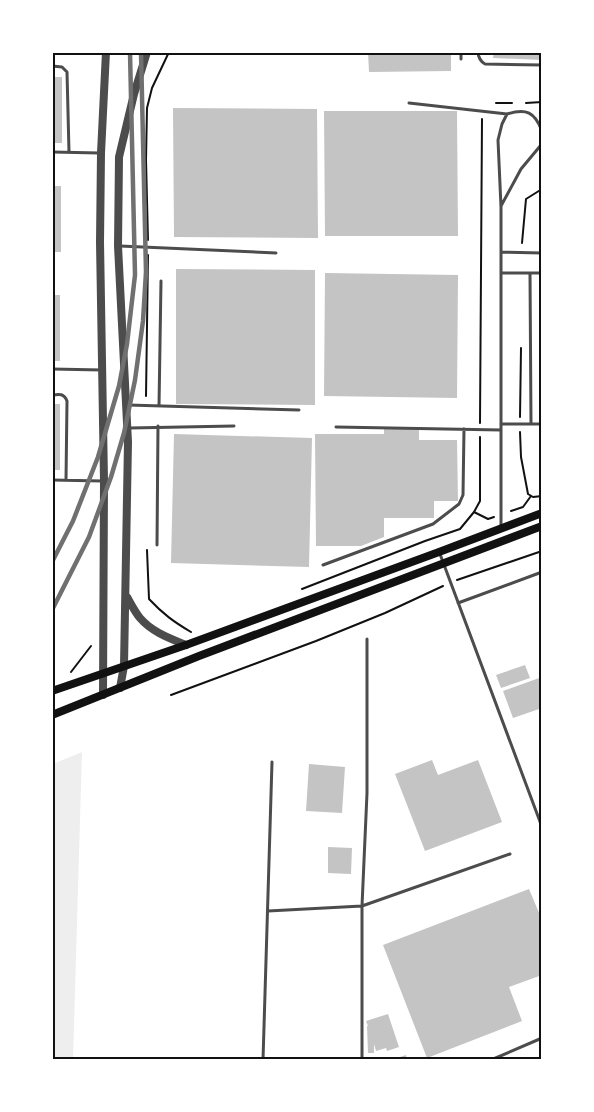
<svg xmlns="http://www.w3.org/2000/svg" width="594" height="1112" font-family="Mulish,sans-serif">
<style>
.green{fill:#eee}
.building{fill:#c4c4c4}
.lines{fill:none;stroke-linecap:round;stroke-linejoin:round}
.path{stroke:#111;stroke-width:2}
.service{stroke:#4c4c4c;stroke-width:3}
.tertiary{stroke:#4c4c4c;stroke-width:8}
.secondary{stroke:#111;stroke-width:8}
.rail{stroke:#707070;stroke-width:4.5}
.neatline{fill:none;stroke:#111;stroke-width:2}
</style>
<rect width="100%" height="100%" fill="#fff"/>
<path class="green" d="M 82,752 L 73,1059 L 53,1059 L 53,764 Z"/>
<path class="building" d="M 368,52 L 451,52 L 451,71 L 369,72 Z
M 494,52 L 542,52 L 542,60 L 493,58 Z
M 52,77 L 62,77 L 62,143 L 52,143 Z
M 173,108 L 317,109 L 318,238 L 174,237 Z
M 324,111 L 457,111 L 458,236 L 325,236 Z
M 52,186 L 61,186 L 61,252 L 52,252 Z
M 176,269 L 315,270 L 315,405 L 176,404 Z
M 325,273 L 458,275 L 457,398 L 324,396 Z
M 52,295 L 60,295 L 60,361 L 52,361 Z
M 52,404 L 60,404 L 60,470 L 52,470 Z
M 384,429 L 419,429 L 419,440 L 457,440 L 458,501 L 434,501 L 434,518 L 384,518 L 384,537 L 361,546 L 316,546 L 315,434 L 384,434 Z
M 174,434 L 312,438 L 309,567 L 171,563 Z
M 525,665 L 530,678 L 501,688 L 496,675 Z
M 542,677 L 542,708 L 513,718 L 503,691 Z
M 432,760 L 438,775 L 478,760 L 502,822 L 425,851 L 395,774 Z
M 309,764 L 345,767 L 342,813 L 306,811 Z
M 328,847 L 352,848 L 351,874 L 328,873 Z
M 529,889 L 542,920 L 542,975 L 509,987 L 522,1021 L 427,1058 L 383,945 Z
M 388,1014 L 399,1047 L 387,1051 L 386,1048 L 376,1051 L 374,1044 L 374,1053 L 368,1053 L 367,1026 L 368,1026 L 366,1021 Z
M 406,1055 L 407,1060 L 394,1060 L 394,1059 Z"/>
<g class="lines">
<path class="path" d="M 496,103 L 512,103
M 526,103 L 542,102
M 148,240 L 146,160 L 147,108 L 152,88 L 169,52
M 522,243 L 526,199 L 542,189
M 146,396 L 148,255
M 520,417 L 521,348
M 480,423 L 482,119
M 520,432 L 521,457 L 528,494 L 533,497 L 542,496
M 511,511 L 523,507 L 531,496
M 474,512 L 488,519 L 494,517
M 147,550 L 149,599 C 163,614 174,622 191,632
M 457,580 L 542,551
M 302,589 L 425,541 L 460,529 L 474,512 L 480,501 L 480,437
M 71,672 L 91,646
M 171,695 L 316,641 L 385,613 L 443,586"/>
<path class="service" d="M 461,52 L 461,59
M 478,52 C 478,57 481,62 485,64 L 542,65
M 52,66 L 62,67 L 67,72 L 69,152
M 409,103 L 507,114
M 52,152 L 99,153
M 501,206 L 521,169 L 541,145 L 542,133
M 120,246 L 276,253
M 501,252 L 542,253
M 501,273 L 542,273
M 530,273 L 531,424
M 52,369 L 102,370
M 52,395 C 59,394 64,393 67,401 L 66,480
M 128,405 L 299,410
M 159,406 L 161,281
M 501,424 L 542,424
M 336,427 L 501,430
M 130,428 L 234,426
M 52,480 L 102,481
M 501,527 L 501,207 L 498,140 L 502,124 L 507,114 C 526,108 535,112 542,131
M 157,545 L 158,426
M 440,554 L 542,827
M 323,565 L 433,524 L 459,504 L 463,495 L 464,429
M 458,603 L 542,572
M 268,911 L 362,906 L 510,854
M 263,1060 L 272,762
M 362,1060 L 362,906 L 367,793 L 367,639
M 491,1060 L 542,1038"/>
<path class="tertiary" d="M 127,597 C 131,604 135,612 140,618 C 152,632 169,638 186,645
M 120,688 L 124,666 L 128,442 L 118,246 L 119,157 L 134,94 L 147,52
M 103,695 L 104,481 L 100,242 L 101,153 L 106,52"/>
<path class="secondary" d="M 52,691 L 186,645 L 439,552 L 542,513
M 52,715 L 199,656 L 542,526"/>
<path class="rail" d="M 52,562 L 73,521 L 98,457 L 119,386 L 127,344 L 135,275 L 130,52
M 52,610 L 89,537 L 111,477 L 124,433 L 135,380 L 143,321 L 146,272 L 141,52"/>
</g>
<rect width="594" height="1112" fill="none" stroke="#ffffff" stroke-width="108"/>
<rect x="54" y="54" width="486" height="1004" class="neatline"/>
</svg>
